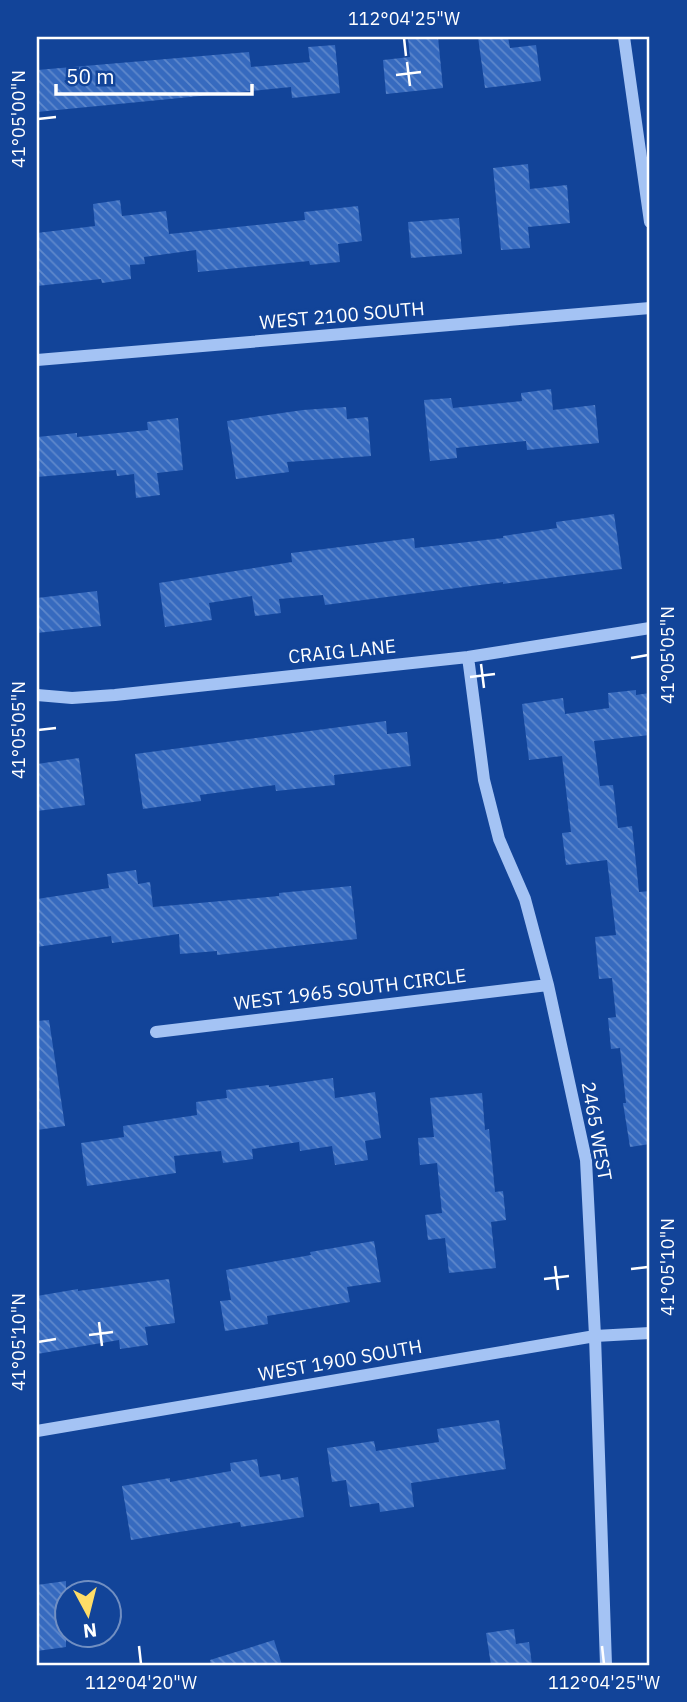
<svg xmlns="http://www.w3.org/2000/svg" width="687" height="1702" font-family="'IBM Plex Sans',sans-serif">
<style>
.building{fill:url(#building-back-hatch)}
.lines{fill:none;stroke-linecap:round;stroke-linejoin:round}
.minor{stroke:#a4c3f4;stroke-width:12}
.ticks{fill:none;stroke:#fff;stroke-width:2.5}
.labels{text-anchor:middle;dominant-baseline:central;stroke-width:6;stroke-linejoin:round;paint-order:stroke}
.street-label{font-size:19px;fill:#fff;stroke:#124499}
.neatline{fill:none;stroke:#fff;stroke-width:2.5}
.ticks-label{font-size:18px;text-anchor:middle;fill:#fff}
</style>
<defs>
<pattern id="building-back-hatch" width="6" height="6" patternUnits="userSpaceOnUse" patternTransform="scale(1.75)"><rect width="6" height="6" fill="#366abf"/><path d="M-1 5l2 2M0 0l6 6M5-1l2 2" fill="none" stroke="#5e88cc"/></pattern>
</defs>
<rect width="100%" height="100%" fill="#124499"/>
<path class="building" d="M 438,37 L 443,88 L 386,94 L 383,60 L 410,57 L 408,39 Z
M 478,37 L 508,37 L 510,48 L 536,45 L 541,81 L 485,88 Z
M 335,45 L 340,93 L 292,98 L 291,87 L 37,112 L 37,70 L 249,52 L 251,67 L 310,62 L 308,47 Z
M 528,164 L 530,189 L 567,185 L 570,223 L 528,227 L 530,248 L 501,250 L 493,168 Z
M 120,200 L 122,216 L 166,211 L 169,234 L 305,220 L 304,212 L 358,206 L 362,241 L 338,244 L 340,262 L 310,265 L 309,261 L 198,272 L 196,250 L 144,257 L 145,264 L 130,265 L 131,279 L 102,283 L 101,279 L 37,286 L 37,233 L 95,226 L 93,204 Z
M 459,218 L 462,254 L 411,258 L 408,222 Z
M 551,389 L 553,410 L 595,405 L 599,443 L 527,450 L 526,441 L 456,448 L 457,458 L 430,461 L 424,400 L 451,398 L 453,408 L 522,401 L 521,393 Z
M 346,407 L 347,419 L 368,417 L 371,456 L 287,462 L 289,472 L 236,479 L 227,421 L 303,410 Z
M 178,418 L 183,470 L 157,473 L 160,495 L 136,498 L 134,474 L 117,476 L 116,470 L 37,477 L 37,437 L 77,433 L 77,437 L 148,430 L 147,422 Z
M 614,514 L 622,569 L 503,584 L 503,582 L 325,605 L 323,595 L 279,599 L 281,613 L 255,616 L 252,596 L 209,603 L 212,620 L 165,627 L 159,583 L 292,562 L 291,553 L 414,538 L 415,548 L 503,538 L 503,536 L 557,528 L 556,522 Z
M 97,591 L 101,626 L 37,633 L 37,598 Z
M 636,690 L 636,695 L 650,693 L 650,735 L 594,741 L 600,786 L 613,785 L 618,828 L 632,826 L 639,892 L 650,891 L 650,1144 L 630,1147 L 623,1103 L 626,1103 L 620,1048 L 611,1049 L 608,1018 L 616,1017 L 612,978 L 599,979 L 595,937 L 616,935 L 607,860 L 566,865 L 562,833 L 571,832 L 562,756 L 529,760 L 522,704 L 563,698 L 565,714 L 609,708 L 608,693 Z
M 386,721 L 387,734 L 407,732 L 411,766 L 334,775 L 335,785 L 276,791 L 275,785 L 200,795 L 201,801 L 143,809 L 135,754 Z
M 79,758 L 85,805 L 37,811 L 37,764 Z
M 136,870 L 138,884 L 150,882 L 153,907 L 279,896 L 279,893 L 351,886 L 357,939 L 217,955 L 217,951 L 180,954 L 179,934 L 112,943 L 111,936 L 37,947 L 37,899 L 109,888 L 107,874 Z
M 49,1020 L 65,1126 L 37,1130 L 37,1021 Z
M 333,1078 L 335,1098 L 375,1092 L 381,1138 L 365,1141 L 368,1160 L 335,1165 L 332,1146 L 300,1151 L 299,1142 L 252,1149 L 253,1159 L 223,1163 L 221,1151 L 174,1156 L 176,1173 L 87,1186 L 81,1143 L 124,1137 L 123,1126 L 197,1115 L 196,1102 L 227,1098 L 226,1090 L 269,1085 L 269,1087 Z
M 482,1093 L 485,1130 L 489,1129 L 495,1192 L 503,1191 L 506,1220 L 491,1222 L 496,1268 L 449,1273 L 445,1238 L 428,1240 L 425,1215 L 442,1213 L 437,1163 L 420,1165 L 418,1138 L 434,1137 L 430,1098 Z
M 374,1241 L 381,1282 L 347,1287 L 350,1302 L 267,1316 L 268,1324 L 225,1331 L 220,1301 L 231,1300 L 226,1270 L 311,1255 L 310,1252 Z
M 169,1279 L 175,1323 L 145,1327 L 148,1345 L 120,1349 L 119,1340 L 37,1354 L 37,1296 L 78,1289 L 78,1291 Z
M 499,1420 L 506,1469 L 411,1483 L 414,1507 L 380,1512 L 379,1503 L 350,1507 L 346,1480 L 332,1482 L 327,1448 L 374,1441 L 376,1451 L 439,1442 L 437,1429 Z
M 257,1459 L 260,1477 L 280,1474 L 281,1480 L 298,1477 L 304,1517 L 241,1527 L 240,1522 L 131,1540 L 122,1486 L 170,1478 L 170,1482 L 231,1471 L 230,1463 Z
M 66,1581 L 66,1647 L 37,1651 L 37,1585 Z
M 514,1629 L 516,1644 L 529,1642 L 532,1665 L 491,1665 L 486,1633 Z
M 274,1640 L 282,1665 L 211,1665 L 210,1660 Z"/>
<g class="lines">
<path class="minor" d="M 624,37 L 650,222
M 37,360 L 650,308
M 468,657 L 484,780 L 499,839 L 525,899 L 548,985 L 586,1160 L 595,1336 L 606,1665
M 37,695 L 72,698 L 115,695 L 468,657 L 650,628
M 156,1032 L 548,985
M 37,1431 L 595,1336 L 650,1333"/>
</g>
<path class="ticks" d="M 404,38 L 406,56M 407,62 L 410,86M 396,75 L 421,72M 38,119 L 56,117M 631,658 L 648,655M 481,664 L 484,688M 470,677 L 495,674M 38,730 L 56,728M 555,1266 L 558,1290M 631,1269 L 648,1267M 544,1279 L 569,1276M 99,1322 L 102,1346M 89,1335 L 113,1332M 38,1342 L 56,1339M 139,1646 L 141,1664M 602,1646 L 604,1664"/>
<g class="labels">
<g class="street-label">
<text transform="translate(342 315) rotate(-5)">WEST 2100 SOUTH</text>
<text transform="translate(342 651) rotate(-6)">CRAIG LANE</text>
<text transform="translate(350 989) rotate(-7)">WEST 1965 SOUTH CIRCLE</text>
<text transform="translate(597 1131) rotate(80)">2465 WEST</text>
<text transform="translate(340 1360) rotate(-10)">WEST 1900 SOUTH</text>
</g>
</g>
<rect width="687" height="1702" fill="none" stroke="#124499" stroke-width="77"/>
<g transform="translate(88 1614) rotate(173)"><circle r="33" fill="#124499" stroke="#718fc2" stroke-width="2"/>
<path d="M0-5L12 26L0 18L-12 26Z" fill="#ffdd67"/>
<text y="-10" font-size="19" font-weight="bold" text-anchor="middle" fill="#ffffff">N</text>
</g>
<path d="M56 84v10h196v-10" fill="none" stroke="#ffffff" stroke-width="3.5"/>
<text x="66" y="84" font-size="21" fill="#ffffff" stroke="#124499" stroke-width="5" paint-order="stroke">50 m</text>
<rect x="38" y="38" width="610" height="1626" class="neatline"/>
<g class="ticks-label">
<text x="404" y="25">112°04'25"W</text>
<text transform="translate(19 119) rotate(-90)" y="6">41°05'00"N</text>
<text transform="translate(668 655) rotate(-90)" y="6">41°05'05"N</text>
<text transform="translate(19 730) rotate(-90)" y="6">41°05'05"N</text>
<text transform="translate(668 1267) rotate(-90)" y="6">41°05'10"N</text>
<text transform="translate(19 1342) rotate(-90)" y="6">41°05'10"N</text>
<text x="141" y="1689">112°04'20"W</text>
<text x="604" y="1689">112°04'25"W</text>
</g>
</svg>
